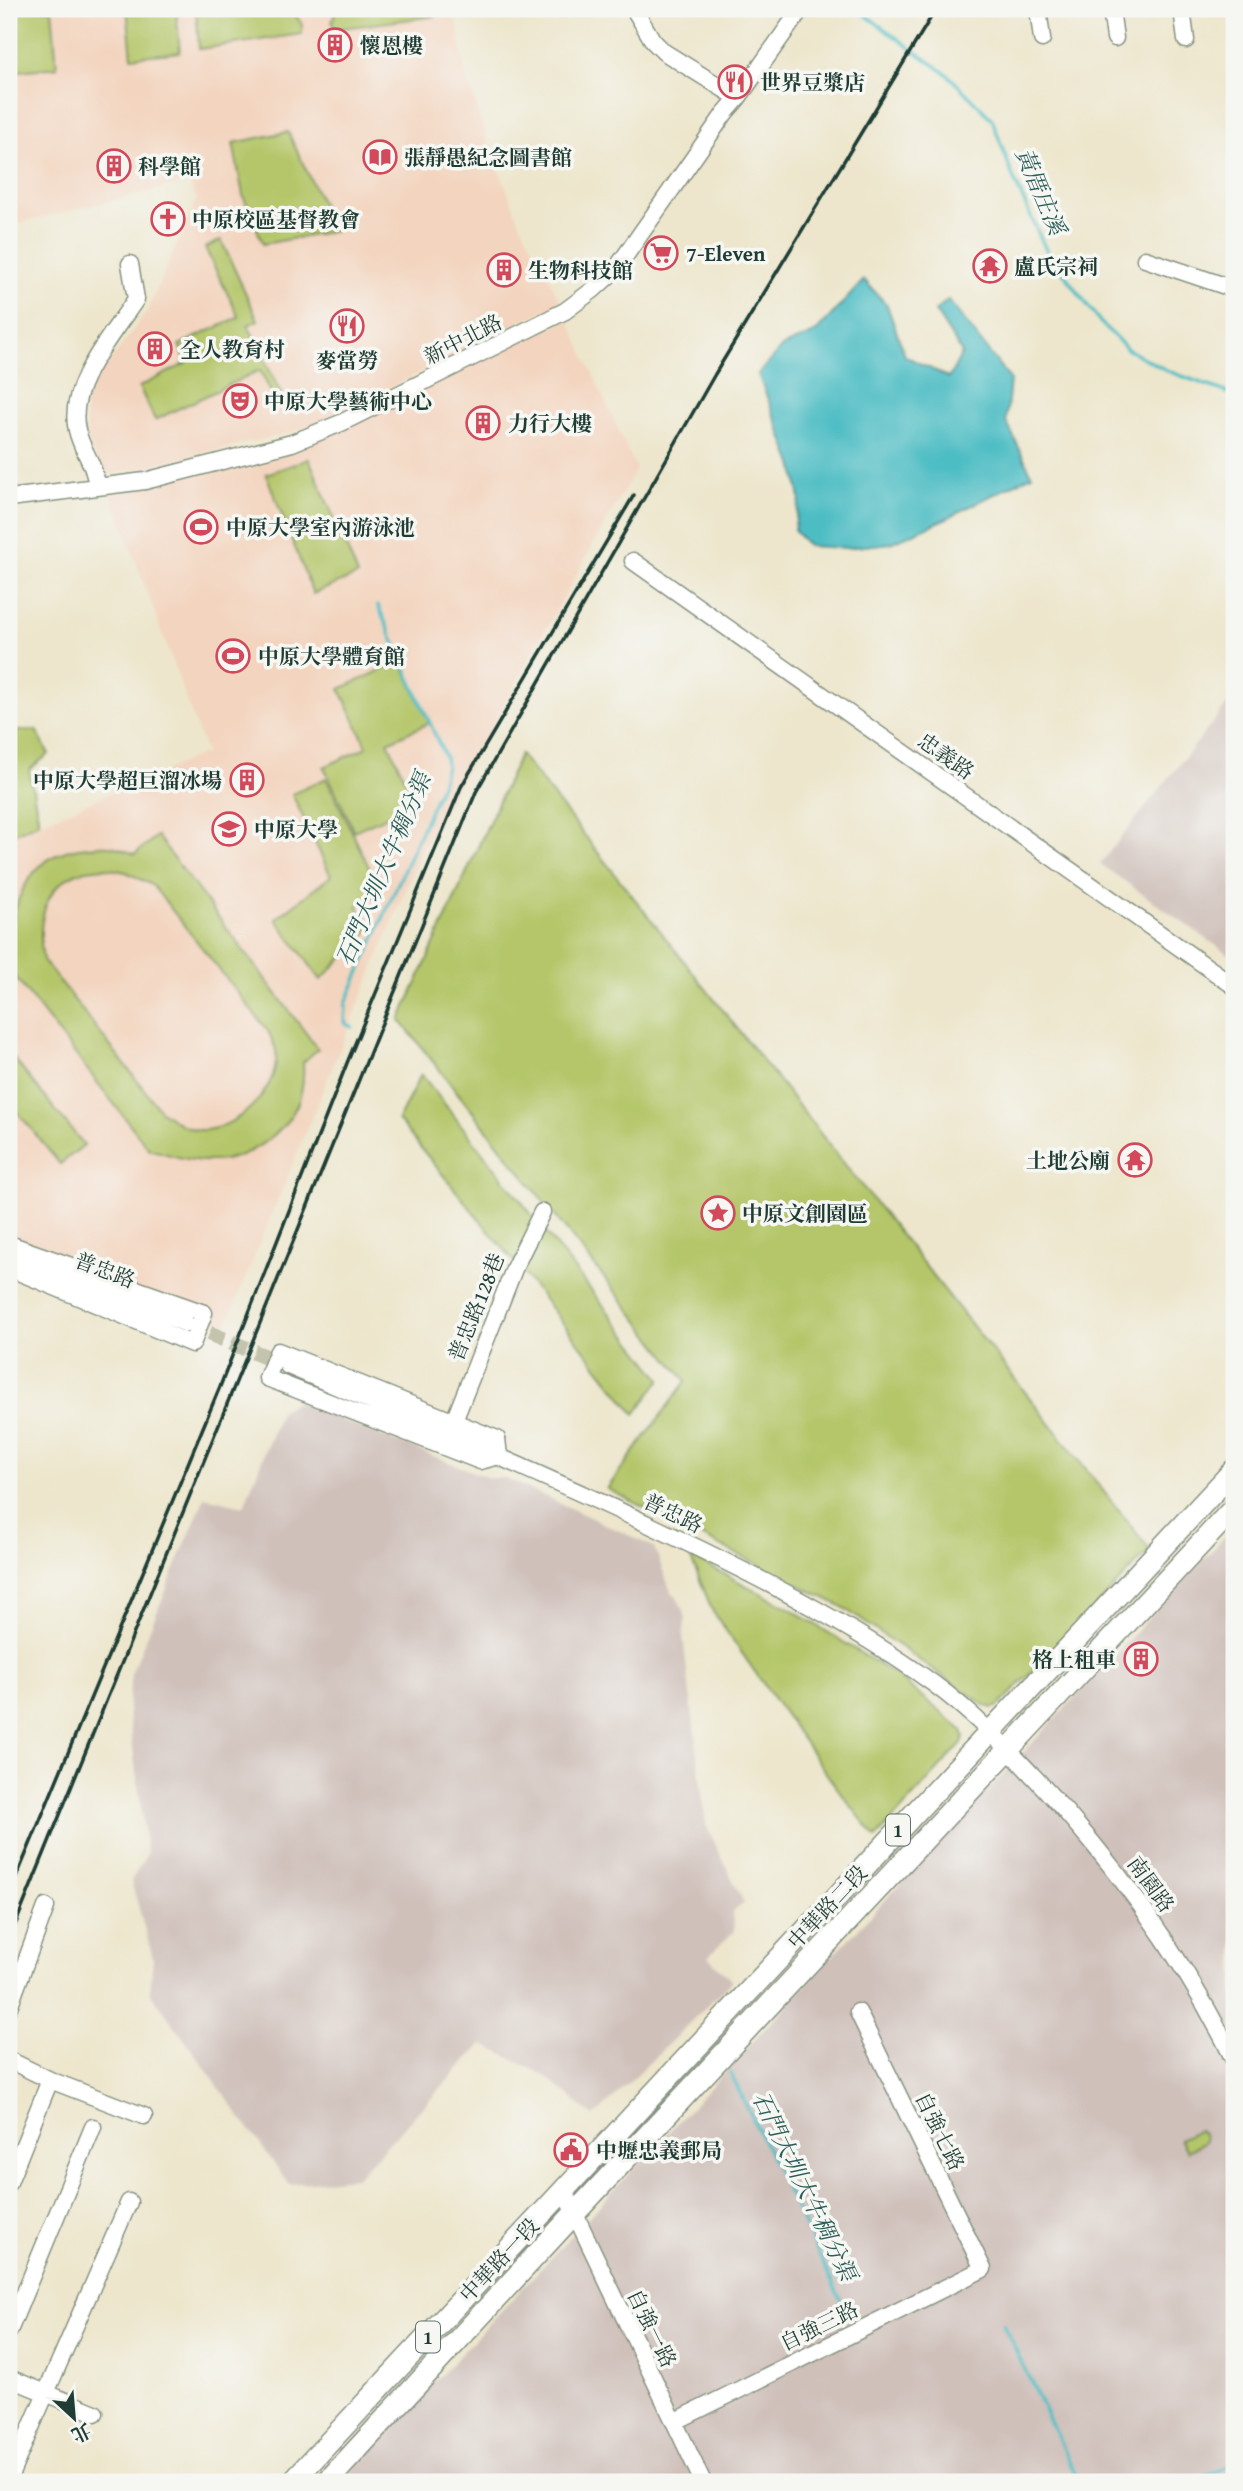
<svg xmlns="http://www.w3.org/2000/svg" width="1243" height="2491" font-family="'Gentium Book Plus','Noto Serif TC',serif">
<style>
.built{fill:#f3d4be}
.industrial{fill:#cfc0ba}
.green{fill:#b4c669;stroke:#6a824e;stroke-width:2;fill-rule:evenodd}
.water{fill:#4ebdc4;stroke:#367d7c;stroke-width:2}
.lines{fill:none;stroke-linecap:round;stroke-linejoin:round}
.stream{stroke:#4ebdc4;stroke-width:3.5}
.minor-tunnel{stroke:#c4c4ae;stroke-width:16;stroke-dasharray:16 8;stroke-linecap:butt}
.minor-casing{stroke:#869280;stroke-width:19}
.major-casing{stroke:#869280;stroke-width:24}
.minor{stroke:#fff;stroke-width:16}
.major{stroke:#fff;stroke-width:21}
.rail{stroke:#1f3d34;stroke-width:3.5}
.labels{text-anchor:middle;dominant-baseline:central;stroke-width:7;stroke-linejoin:round;paint-order:stroke}
.shield{fill:#f6f6f2;stroke:#60746d;stroke-width:2}
.shield-label{font-size:19px;font-weight:bold;fill:#1f3d34}
.poi-label{font-size:21px;font-weight:bold;fill:#1f3d34;stroke:#f6f6f2;text-anchor:start}
.street-label{font-size:21px;fill:#1f3d34;stroke:#f6f6f2}
.water-label{font-size:23px;font-style:italic;fill:#2b5d58;stroke:#f6f6f2}
</style>
<rect width="100%" height="100%" fill="#f6f6f2"/>
<filter id="ink" filterUnits="userSpaceOnUse"><feTurbulence type="fractalNoise" baseFrequency=".0143" numOctaves="2"/><feDisplacementMap in="SourceGraphic" scale="14" xChannelSelector="R" yChannelSelector="G"/><feConvolveMatrix kernelMatrix="1 2 1 2 8 2 1 2 1" color-interpolation-filters="sRGB"/></filter>
<filter id="wash" filterUnits="userSpaceOnUse"><feTurbulence type="fractalNoise" baseFrequency=".00686" numOctaves="4" result="noise"/><feDisplacementMap in="SourceGraphic" scale="28" xChannelSelector="R" yChannelSelector="G"/><feGaussianBlur stdDeviation="1.57" result="paint"/><feColorMatrix in="noise" values="0 0 0 0 0 0 0 0 0 0 0 0 0 0 0 0 0 1.4 0 .05"/><feComposite in="paint" operator="in"/></filter>
<g filter="url(#wash)">
<rect width="100%" height="100%" fill="#ede6cc"/>
<path class="built" d="M 9,9 L 452,9 L 458,26 L 463,61 L 487,140 L 520,223 L 561,302 L 333,416 L 293,432 L 113,475 L 100,467 L 87,438 L 85,403 L 95,382 L 147,311 L 197,199 L 188,182 L 9,226 Z
M 568,319 L 636,469 L 424,846 L 226,1325 L 9,1239 L 9,836 L 206,753 L 111,494 L 289,451 Z"/>
<path class="industrial" d="M 1234,696 L 1234,958 L 1100,864 Z
M 297,1402 L 489,1478 L 505,1478 L 654,1547 L 671,1592 L 676,1595 L 686,1617 L 683,1637 L 706,1825 L 744,1903 L 733,1912 L 734,1931 L 708,1957 L 732,1981 L 594,2117 L 544,2075 L 482,2044 L 356,2178 L 289,2184 L 150,1992 L 153,1958 L 131,1881 L 147,1854 L 128,1711 L 131,1674 L 205,1497 L 244,1506 L 281,1410 Z
M 1234,1527 L 1234,2482 L 341,2482 Z"/>
<path class="green" d="M 9,9 L 52,9 L 57,67 L 9,72 Z
M 127,9 L 176,9 L 180,52 L 132,57 Z
M 196,9 L 292,9 L 302,25 L 302,34 L 199,49 Z
M 337,9 L 435,9 L 436,16 L 335,29 L 332,22 Z
M 288,132 L 335,231 L 263,244 L 243,195 L 233,143 Z
M 221,240 L 258,320 L 248,325 L 284,400 L 277,404 L 260,370 L 155,420 L 139,387 L 187,363 L 179,345 L 239,317 L 205,248 Z
M 309,459 L 358,575 L 313,594 L 266,474 Z
M 401,661 L 429,723 L 388,742 L 416,803 L 354,831 L 324,767 L 367,747 L 340,689 Z
M 36,730 L 49,754 L 29,770 L 39,822 L 9,836 L 9,731 Z
M 520,754 L 1150,1550 L 999,1706 L 993,1708 L 986,1706 L 841,1606 L 607,1489 L 686,1381 L 400,1020 Z
M 326,778 L 381,892 L 357,906 L 372,927 L 321,980 L 276,919 L 331,876 L 292,794 Z
M 157,836 L 318,1049 L 303,1062 C 304,1077 303,1091 297,1105 C 283,1135 246,1160 214,1161 C 192,1162 170,1155 149,1149 L 12,973 C 4,918 22,851 88,847 C 95,846 103,845 110,846 C 118,847 127,852 135,854 ZM 105,868 L 126,872 L 152,885 L 268,1031 C 271,1037 275,1045 276,1051 C 281,1089 235,1132 199,1130 C 185,1129 172,1119 161,1111 L 43,960 C 37,924 42,884 83,871 C 90,869 98,869 105,868 Z
M 9,1053 L 84,1145 L 60,1164 L 9,1102 Z
M 421,1074 L 661,1379 L 635,1414 L 516,1264 L 398,1120 Z
M 690,1556 L 791,1609 L 897,1676 L 962,1730 L 964,1737 L 962,1743 L 876,1838 L 831,1780 L 713,1612 Z
M 1199,2130 L 1204,2135 L 1205,2142 L 1187,2151 L 1180,2139 Z"/>
<path class="water" d="M 864,280 L 887,305 L 905,356 L 949,378 L 962,353 L 935,311 L 948,300 L 1010,379 L 1006,421 L 1032,475 L 941,521 L 891,543 L 846,548 L 808,546 L 794,530 L 800,499 L 794,467 L 758,374 L 783,346 L 815,333 Z"/>
<g class="lines">
<path class="stream" d="M 857,9 L 948,75 L 992,119 L 1013,177 L 1045,248 L 1100,322 L 1127,349 L 1168,371 L 1234,395
M 352,1027 L 345,1023 L 346,1003 L 441,785 L 446,766 L 445,757 L 378,606
M 730,2072 L 848,2315
M 1003,2324 L 1079,2482
M 1195,2482 L 1234,2463"/>
</g>
</g>
<g filter="url(#ink)">
<g class="lines">
<path class="minor-tunnel" d="M 187,1324 L 285,1365"/>
<defs>
<path id="minor" d="M 634,9 L 653,41 L 664,52 L 738,98
M 1038,9 L 1042,39
M 1111,9 L 1115,38
M 1182,9 L 1186,40
M 1145,259 L 1234,289
M 97,487 C 94,461 82,452 77,430 C 66,386 113,334 136,299 L 130,264
M 9,498 L 145,481 L 292,443 L 341,423 L 565,311 L 593,290 L 616,269 L 725,113 L 738,98 L 801,9
M 633,561 L 1234,986
M 9,1244 L 204,1313 L 192,1344 L 9,1268
M 18,1258 L 187,1324
M 278,1351 L 497,1439 L 499,1456 L 480,1461 L 267,1378 Z
M 288,1366 C 411,1418 533,1470 654,1527 C 751,1573 847,1621 934,1684 C 972,1712 1004,1745 1036,1779 C 1116,1864 1183,1956 1234,2060
M 454,1421 L 516,1264 L 542,1212
M 9,2007 L 46,1907
M 9,2060 L 50,2080 L 144,2116
M 9,2182 L 50,2080
M 564,2191 L 703,2482
M 9,2331 L 93,2127
M 9,2378 L 95,2413
M 674,2422 L 983,2269 L 858,2012
M 9,2478 L 129,2202"/>
<path id="major" d="M 292,2482 L 1234,1470
M 327,2482 L 574,2214 L 1234,1508"/>
</defs>
<use href="#minor" class="minor-casing"/>
<use href="#major" class="major-casing"/>
<use href="#minor" class="minor"/>
<use href="#major" class="major"/>
<path class="rail" d="M 9,1895 L 221,1384 L 347,1063 L 461,787 L 634,495
M 9,1940 L 476,792 L 715,374 L 936,9"/>
</g>
</g>
<defs>
<symbol id="building-ring" viewBox="-11 -11 22 22"><circle r="9.5" fill="#f6f6f2" stroke="#d1495b" stroke-width="1.5"/><path d="M-4-6H4V6H1V3H-1V6H-4ZM-2.5-4.3h1.7v1.8h-1.7ZM.8-4.3h1.7v1.8H.8ZM-2.5-1h1.7V.8h-1.7ZM.8-1h1.7V.8H.8Z" fill="#d1495b"/></symbol>
<symbol id="restaurant-ring" viewBox="-11 -11 22 22"><circle r="9.5" fill="#f6f6f2" stroke="#d1495b" stroke-width="1.5"/><path d="M-5-6h1v4h1v-4h1v4h1v-4h1v5L-1.5 .5V6h-2V.5L-5-1ZM5-6V6H3V1.5H1.5Q1.5-4 5-6Z" fill="#d1495b"/></symbol>
<symbol id="library-ring" viewBox="-11 -11 22 22"><circle r="9.5" fill="#f6f6f2" stroke="#d1495b" stroke-width="1.5"/><path d="M-6-4Q-3-5.5-.7-3.5V5Q-3 3-6 4ZM6-4Q3-5.5 .7-3.5V5Q3 3 6 4Z" fill="#d1495b"/></symbol>
<symbol id="church-ring" viewBox="-11 -11 22 22"><circle r="9.5" fill="#f6f6f2" stroke="#d1495b" stroke-width="1.5"/><path d="M-1.2-6h2.4v3.5h3.3v2.4h-3.3V6h-2.4V-.1h-3.3v-2.4h3.3Z" fill="#d1495b"/></symbol>
<symbol id="supermarket-ring" viewBox="-11 -11 22 22"><circle r="9.5" fill="#f6f6f2" stroke="#d1495b" stroke-width="1.5"/><path d="M-6-5.5h2.5l.6 2H6L4.5 2H-2.5L-4.4-4H-6ZM-1.5 3.2a1.3 1.3 0 1 0 .1 0ZM3 3.2a1.3 1.3 0 1 0 .1 0Z" fill="#d1495b"/></symbol>
<symbol id="temple-ring" viewBox="-11 -11 22 22"><circle r="9.5" fill="#f6f6f2" stroke="#d1495b" stroke-width="1.5"/><path d="M0-6L5-2H3V0L6.5 2.5H4V6H1.5V3h-3V6H-4V2.5H-6.5L-3 0V-2H-5Z" fill="#d1495b"/></symbol>
<symbol id="theatre-ring" viewBox="-11 -11 22 22"><circle r="9.5" fill="#f6f6f2" stroke="#d1495b" stroke-width="1.5"/><path d="M-5-5.5Q0-4 5-5.5V0Q5 5 0 6Q-5 5-5 0ZM-3.3-2.5H-1v1.5H-3.3ZM1-2.5H3.3v1.5H1ZM-2.8 1Q0 5.5 2.8 1Z" fill="#d1495b"/></symbol>
<symbol id="stadium-ring" viewBox="-11 -11 22 22"><circle r="9.5" fill="#f6f6f2" stroke="#d1495b" stroke-width="1.5"/><path d="M0-5a6.5 5 0 1 0 0 10a6.5 5 0 1 0 0-10ZM-3.5-1.8h7v3.6h-7Z" fill="#d1495b"/></symbol>
<symbol id="university-ring" viewBox="-11 -11 22 22"><circle r="9.5" fill="#f6f6f2" stroke="#d1495b" stroke-width="1.5"/><path d="M0-5L7-2L0 1L-7-2ZM-4 1L0 2.5L4 1V4Q0 6-4 4Z" fill="#d1495b"/></symbol>
<symbol id="sight-ring" viewBox="-11 -11 22 22"><circle r="9.5" fill="#f6f6f2" stroke="#d1495b" stroke-width="1.5"/><path d="M0-6L1.8-2.2L6-1.7L2.9 1.2L3.7 5.4L0 3.3L-3.7 5.4L-2.9 1.2L-6-1.7L-1.8-2.2Z" fill="#d1495b"/></symbol>
<symbol id="civic-ring" viewBox="-11 -11 22 22"><circle r="9.5" fill="#f6f6f2" stroke="#d1495b" stroke-width="1.5"/><path d="M-.6-6.5H3V-4.5H.6V-3L4-1V1h2V6H-6V1h2V-1L-.6-3ZM-1.2 2.5V6h2.4V2.5Z" fill="#d1495b"/></symbol>
</defs>
<g fill-rule="evenodd">
<use href="#building-ring" x="316" y="26" width="38" height="38"/>
<use href="#restaurant-ring" x="716" y="63" width="38" height="38"/>
<use href="#library-ring" x="361" y="138" width="38" height="38"/>
<use href="#building-ring" x="95" y="147" width="38" height="38"/>
<use href="#church-ring" x="149" y="200" width="38" height="38"/>
<use href="#supermarket-ring" x="642" y="234" width="38" height="38"/>
<use href="#temple-ring" x="971" y="247" width="38" height="38"/>
<use href="#building-ring" x="485" y="251" width="38" height="38"/>
<use href="#restaurant-ring" x="328" y="307" width="38" height="38"/>
<use href="#building-ring" x="136" y="330" width="38" height="38"/>
<use href="#theatre-ring" x="221" y="382" width="38" height="38"/>
<use href="#building-ring" x="464" y="404" width="38" height="38"/>
<use href="#stadium-ring" x="182" y="508" width="38" height="38"/>
<use href="#stadium-ring" x="214" y="637" width="38" height="38"/>
<use href="#building-ring" x="228" y="761" width="38" height="38"/>
<use href="#university-ring" x="210" y="810" width="38" height="38"/>
<use href="#temple-ring" x="1116" y="1141" width="38" height="38"/>
<use href="#sight-ring" x="699" y="1194" width="38" height="38"/>
<use href="#building-ring" x="1122" y="1640" width="38" height="38"/>
<use href="#civic-ring" x="552" y="2131" width="38" height="38"/>
</g>
<g class="labels">
<g class="shield">
<rect x="886" y="1814.5" width="24" height="31" rx="5"/>
<rect x="416" y="2321.5" width="24" height="31" rx="5"/>
</g>
<g class="shield-label">
<text x="898" y="1830">1</text>
<text x="428" y="2337">1</text>
</g>
<g class="poi-label">
<text x="360" y="45">懷恩樓</text>
<text x="760" y="82">世界豆漿店</text>
<text x="404" y="157">張靜愚紀念圖書館</text>
<text x="138" y="166">科學館</text>
<text x="192" y="219">中原校區基督教會</text>
<text x="686" y="253">7-Eleven</text>
<text x="1014" y="266">盧氏宗祠</text>
<text x="528" y="270">生物科技館</text>
<text x="180" y="349">全人教育村</text>
<text x="347" y="360" text-anchor="middle">麥當勞</text>
<text x="264" y="401">中原大學藝術中心</text>
<text x="508" y="423">力行大樓</text>
<text x="226" y="527">中原大學室內游泳池</text>
<text x="258" y="656">中原大學體育館</text>
<text x="222" y="780" text-anchor="end">中原大學超巨溜冰場</text>
<text x="254" y="829">中原大學</text>
<text x="1110" y="1160" text-anchor="end">土地公廟</text>
<text x="742" y="1213">中原文創園區</text>
<text x="1116" y="1659" text-anchor="end">格上租車</text>
<text x="596" y="2150">中壢忠義郵局</text>
</g>
<g class="street-label">
<text transform="translate(463 339) rotate(-27)">新中北路</text>
<text transform="translate(946 756) rotate(35)">忠義路</text>
<text transform="translate(105 1270) rotate(21)">普忠路</text>
<text transform="translate(476 1307) rotate(-68)">普忠路128巷</text>
<text transform="translate(673 1513) rotate(26)">普忠路</text>
<text transform="translate(1151 1884) rotate(54)">南園路</text>
<text transform="translate(827 1907) rotate(-47)">中華路二段</text>
<text transform="translate(940 2131) rotate(64)">自強七路</text>
<text transform="translate(499 2260) rotate(-47)">中華路一段</text>
<text transform="translate(819 2326) rotate(-26)">自強三路</text>
<text transform="translate(652 2328) rotate(64)">自強一路</text>
</g>
<g class="water-label">
<text transform="translate(1041 191) rotate(67)">黃厝庄溪</text>
<text transform="translate(383 869) rotate(-67)">石門大圳大牛稠分渠</text>
<text transform="translate(805 2186) rotate(64)">石門大圳大牛稠分渠</text>
</g>
</g>
<rect width="1243" height="2491" fill="none" stroke="#f6f6f2" stroke-width="35"/>
<g transform="translate(74 2418) rotate(154)" stroke="#f6f6f2" stroke-width="5" paint-order="stroke">
<path d="M0-5L12 26L0 18L-12 26Z" fill="#1f3d34"/>
<text y="-10" font-size="19" font-weight="bold" text-anchor="middle" fill="#1f3d34">北</text>
</g>
</svg>
